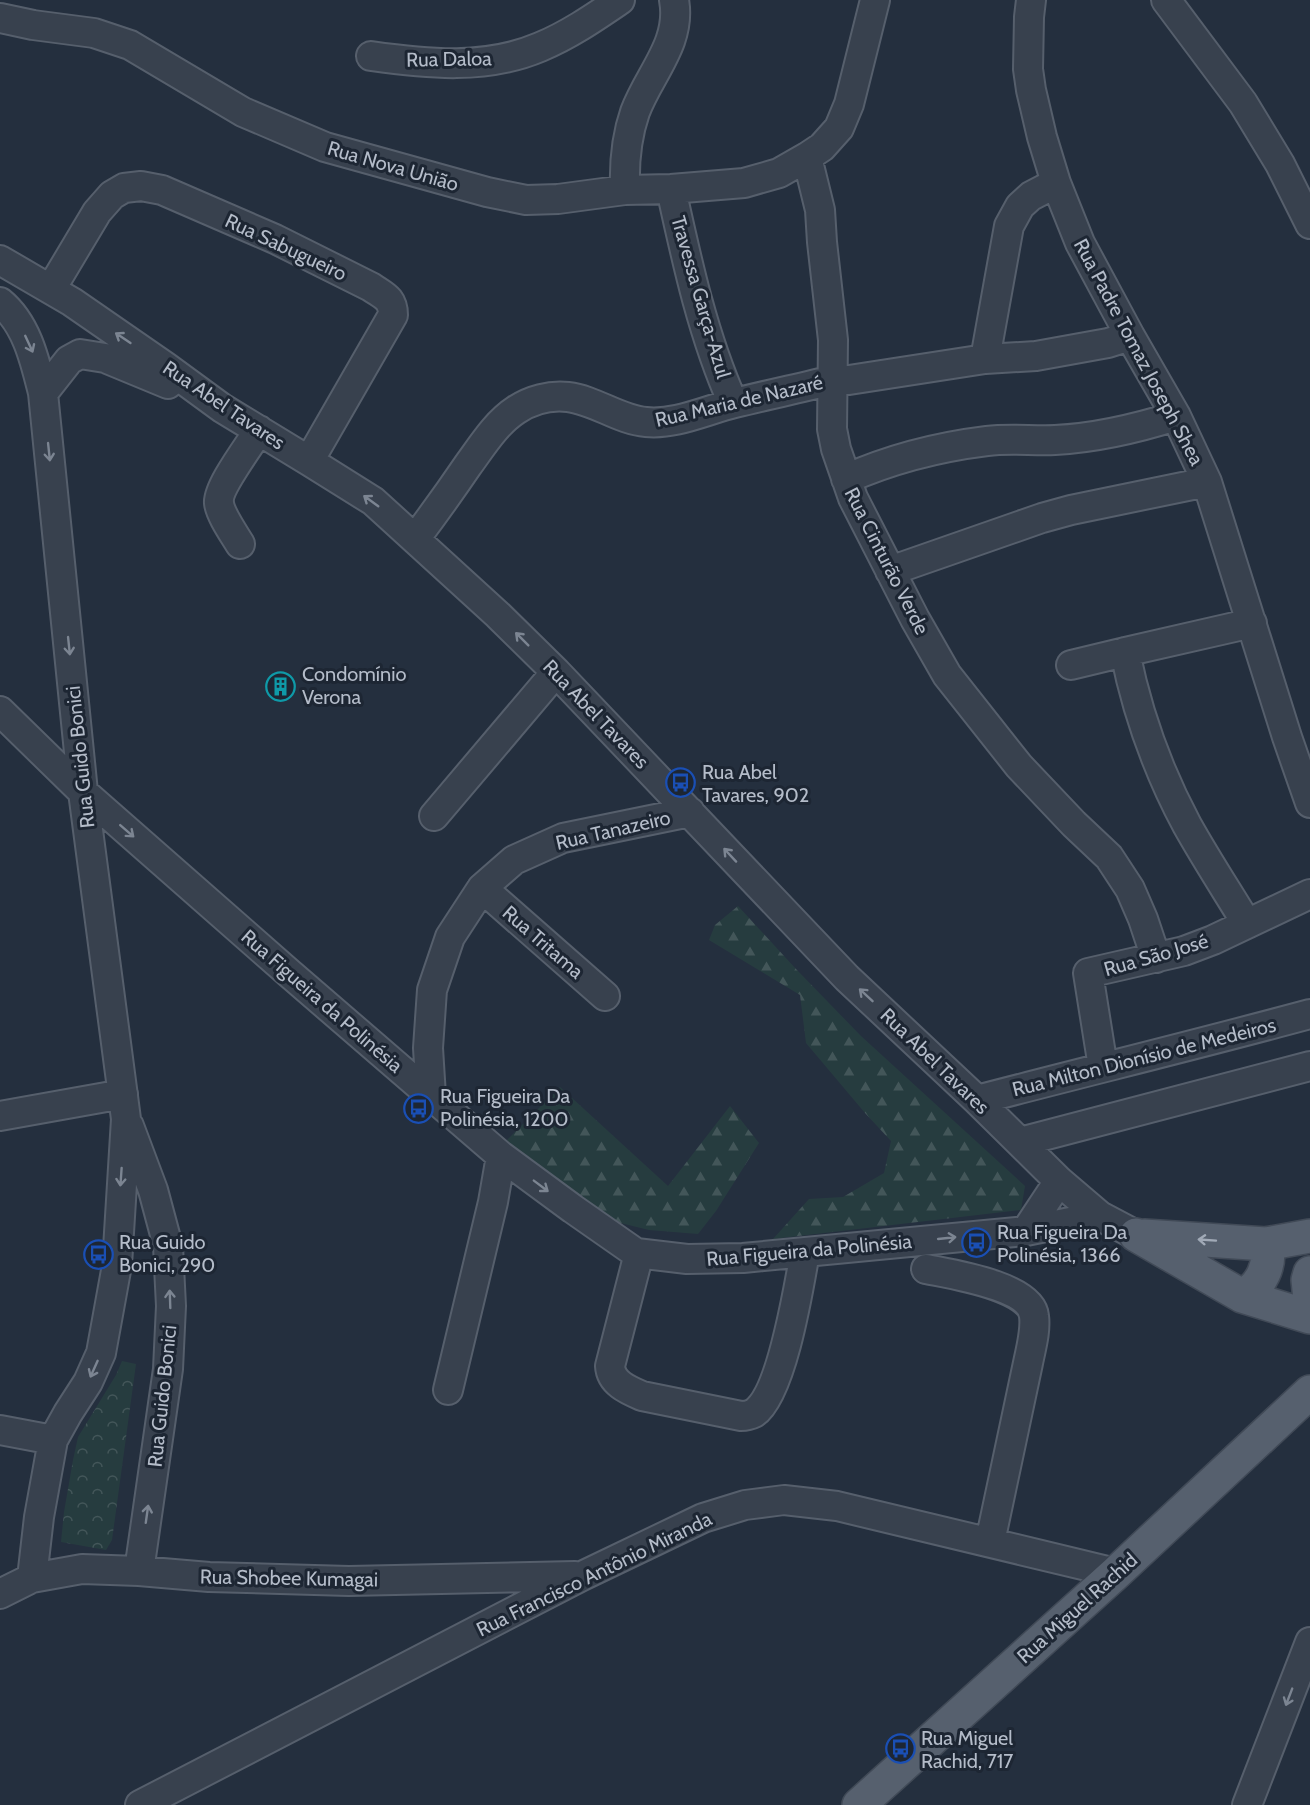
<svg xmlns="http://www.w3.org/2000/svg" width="1310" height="1805" font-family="Cabin,sans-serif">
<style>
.forest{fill:url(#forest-firs)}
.park{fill:url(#park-crowns)}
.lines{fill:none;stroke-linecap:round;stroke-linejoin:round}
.minor-casing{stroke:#565f6c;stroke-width:32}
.major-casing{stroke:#414a57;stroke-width:36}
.minor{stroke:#38414e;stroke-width:28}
.major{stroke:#56606e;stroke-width:33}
.oneway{stroke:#7c8592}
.oneway2{stroke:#a1aab7}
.labels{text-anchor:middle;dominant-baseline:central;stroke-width:6;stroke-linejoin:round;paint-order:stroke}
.street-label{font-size:20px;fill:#b4bcc9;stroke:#1d2633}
.poi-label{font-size:20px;fill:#b4bcc9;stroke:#1d2633;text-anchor:start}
</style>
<defs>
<pattern id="forest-firs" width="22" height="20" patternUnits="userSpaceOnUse" patternTransform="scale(1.5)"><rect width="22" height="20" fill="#263c3f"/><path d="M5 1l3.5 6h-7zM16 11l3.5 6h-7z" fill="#435659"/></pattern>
<pattern id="park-crowns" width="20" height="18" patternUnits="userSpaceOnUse" patternTransform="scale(1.5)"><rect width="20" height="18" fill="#263c3f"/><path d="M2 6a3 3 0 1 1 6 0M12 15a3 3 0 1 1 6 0" fill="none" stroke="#435659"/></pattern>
</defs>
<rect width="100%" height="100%" fill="#242f3e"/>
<path class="forest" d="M 738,906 L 796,969 L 861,1036 L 1025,1186 L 1021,1210 L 773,1239 L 809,1199 L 843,1197 L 884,1173 L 891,1141 L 865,1113 L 806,1043 L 800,995 L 709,940 L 715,925 Z
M 560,1087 L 668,1186 L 730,1106 L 759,1143 L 716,1211 L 698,1234 L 649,1230 L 600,1218 L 506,1141 Z"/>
<path class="park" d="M 122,1361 L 136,1364 L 112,1540 L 106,1550 L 61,1542 L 64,1512 L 73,1460 L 78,1437 L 116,1375 Z"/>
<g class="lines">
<defs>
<path id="minor" d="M 1031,0 L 1029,17 L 1028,69 L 1031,90 L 1042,137 L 1056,183 L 1080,243 L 1130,336 L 1176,416 L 1207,482 L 1287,737 L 1310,803
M 1166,0 L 1243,103 L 1280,164 L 1310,224
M 0,18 L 33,25 L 94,33 L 130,45 L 243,112 L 325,147 L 487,192 L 526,200 L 558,199 L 625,190 L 671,189 L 744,183 L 779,173 L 807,157 L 822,147 L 839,128 L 849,104 L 875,0
M 371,56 C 428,64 486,70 540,47 C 569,35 595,17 620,0
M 807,157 L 820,210 L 822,242 L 833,340 L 832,429 L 836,449 L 853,498 L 915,619 L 947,675 L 1019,766 L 1074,824 L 1109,857 L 1130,889 L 1143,919 L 1156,958
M 671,189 C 687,262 703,336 733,403
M 625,190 C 624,163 626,138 635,112 C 649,74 682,43 674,0
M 0,260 L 72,302 L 166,367 L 222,408 L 309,461 L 373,501 L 498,615 L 556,672 L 847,978 L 977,1100 L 1059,1181 L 1100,1216 L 1136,1235
M 51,289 L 97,212 L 112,195 L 124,188 L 141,186 L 162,190 L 275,239 L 371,287 C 384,296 393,298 393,315 L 309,461
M 0,302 C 27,324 35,361 43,393 L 83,792 L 126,1119 L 117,1265 L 101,1353 L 88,1382 L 68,1413 L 53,1440 L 39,1517 L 32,1578
M 985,359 L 1009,226 L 1020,206 L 1031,196 L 1056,183
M 43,393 L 69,360 L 80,354 L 105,358 L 168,384
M 846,479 C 891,459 938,447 987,441 C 1009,438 1033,441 1055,440 C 1096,438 1138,428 1176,416
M 415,539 C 433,515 451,490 468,465 C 482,446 496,423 516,410 C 531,400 550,395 568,397 C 595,400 619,420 646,422 C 676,425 706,410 735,403 C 767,395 800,388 833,380 L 849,380 L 985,359 L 1036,356 L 1108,343 L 1130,336
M 240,544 C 234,534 220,514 219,503 C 217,488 250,445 259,430
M 890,571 L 1042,518 L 1071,510 L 1207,482
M 1125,652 C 1137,712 1158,771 1187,825 C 1206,859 1227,891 1247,924
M 1071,665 L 1125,652 L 1252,623
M 0,711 L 83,792 L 289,973 L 501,1156 L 573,1209 L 636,1253 L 687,1259 L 743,1258 L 1026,1231 L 1100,1216
M 434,816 L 556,672
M 482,888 L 605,996
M 1103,1067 L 1088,973 L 1184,951 L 1213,940 L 1310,894
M 431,1096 L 428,1048 L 432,990 L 450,937 L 482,888 L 514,860 L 563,838 L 690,812
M 977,1100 C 1088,1071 1199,1044 1310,1014
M 0,1116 L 123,1094
M 129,1126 L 153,1190 L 168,1246 L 171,1306 L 168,1369 L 139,1571
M 1020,1142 L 1310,1066
M 1026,1231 L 1059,1181
M 636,1265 L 610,1366 C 611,1383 628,1390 642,1396 L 741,1416 C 745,1416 750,1415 754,1413 C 782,1394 799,1286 805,1252
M 926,1269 C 950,1274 1031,1286 1034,1316 C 1036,1331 1031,1348 1028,1363 L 990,1542
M 448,1390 L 493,1202 L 501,1156
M 0,1430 L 53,1440
M 0,1594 L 32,1578 L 82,1569 L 139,1571 L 209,1577 L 349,1581 L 575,1576
M 140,1805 L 582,1576 L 703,1518 L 745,1505 L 784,1500 L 837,1506 L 1116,1573
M 1247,1805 L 1310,1642"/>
<path id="major" d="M 1136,1235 L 1242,1296 L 1310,1317
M 1144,1236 L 1266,1244 L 1310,1236
M 1310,1273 L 1308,1280 L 1310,1299
M 1242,1296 C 1261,1287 1272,1264 1266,1244
M 859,1805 L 1116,1573 L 1310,1392"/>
</defs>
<use href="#minor" class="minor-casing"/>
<use href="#major" class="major-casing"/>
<use href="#minor" class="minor"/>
<use href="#major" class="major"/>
</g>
<defs><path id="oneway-shaft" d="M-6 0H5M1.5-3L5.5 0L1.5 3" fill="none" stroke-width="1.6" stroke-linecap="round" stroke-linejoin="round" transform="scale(1.5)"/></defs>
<g class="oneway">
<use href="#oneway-shaft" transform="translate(123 338) rotate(-146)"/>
<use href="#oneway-shaft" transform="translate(29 344) rotate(65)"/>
<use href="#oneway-shaft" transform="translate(49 452) rotate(84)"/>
<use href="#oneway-shaft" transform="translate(371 501) rotate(-144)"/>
<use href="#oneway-shaft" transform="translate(522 639) rotate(-135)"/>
<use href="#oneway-shaft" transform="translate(69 646) rotate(84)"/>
<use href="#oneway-shaft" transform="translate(127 831) rotate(41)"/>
<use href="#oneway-shaft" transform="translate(730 855) rotate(-133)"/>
<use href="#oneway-shaft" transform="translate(866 995) rotate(-137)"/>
<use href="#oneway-shaft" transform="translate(121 1177) rotate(94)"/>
<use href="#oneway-shaft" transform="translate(541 1186) rotate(37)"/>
<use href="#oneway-shaft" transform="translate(947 1238) rotate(-6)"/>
<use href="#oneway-shaft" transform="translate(170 1299) rotate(-92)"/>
<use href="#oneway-shaft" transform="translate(94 1369) rotate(114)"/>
<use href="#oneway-shaft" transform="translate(147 1514) rotate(-82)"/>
<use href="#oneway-shaft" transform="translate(1289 1697) rotate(111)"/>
</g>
<use class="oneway2" href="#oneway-shaft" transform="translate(1207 1240) rotate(-176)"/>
<defs>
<symbol id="building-ring" viewBox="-11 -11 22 22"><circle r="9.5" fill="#1d2633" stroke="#0f9aa8" stroke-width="1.5"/><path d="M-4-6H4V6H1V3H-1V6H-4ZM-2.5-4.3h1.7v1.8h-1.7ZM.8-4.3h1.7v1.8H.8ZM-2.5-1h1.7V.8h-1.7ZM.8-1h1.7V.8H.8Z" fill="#0f9aa8"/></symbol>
<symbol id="bus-ring" viewBox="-11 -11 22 22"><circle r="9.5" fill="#1d2633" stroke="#1a4fb4" stroke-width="1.5"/><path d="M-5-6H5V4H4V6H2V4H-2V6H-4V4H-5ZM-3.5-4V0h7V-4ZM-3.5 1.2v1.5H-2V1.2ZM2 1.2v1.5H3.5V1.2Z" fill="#1a4fb4"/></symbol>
</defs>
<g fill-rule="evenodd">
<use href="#building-ring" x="264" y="670" width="33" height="33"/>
<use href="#bus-ring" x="664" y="766" width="33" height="33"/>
<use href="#bus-ring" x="402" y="1092" width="33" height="33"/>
<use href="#bus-ring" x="960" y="1226" width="33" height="33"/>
<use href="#bus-ring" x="82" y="1238" width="33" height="33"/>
<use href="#bus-ring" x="884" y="1732" width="33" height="33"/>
</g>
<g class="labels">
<g class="street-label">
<text transform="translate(449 59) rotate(-1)">Rua Daloa</text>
<text transform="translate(393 166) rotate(16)">Rua Nova União</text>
<text transform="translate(286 247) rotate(25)">Rua Sabugueiro</text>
<text transform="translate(701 297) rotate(74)">Travessa Garça-Azul</text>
<text transform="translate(1139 352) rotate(62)">Rua Padre Tomaz Joseph Shea</text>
<text transform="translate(739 401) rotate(-13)">Rua Maria de Nazaré</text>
<text transform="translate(224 405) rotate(34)">Rua Abel Tavares</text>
<text transform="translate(887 561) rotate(63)">Rua Cinturão Verde</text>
<text transform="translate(596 714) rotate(46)">Rua Abel Tavares</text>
<text transform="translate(80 757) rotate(-96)">Rua Guido Bonici</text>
<text transform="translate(613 830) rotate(-13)">Rua Tanazeiro</text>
<text transform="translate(543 942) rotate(41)">Rua Tritama</text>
<text transform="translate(1156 955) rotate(-16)">Rua São José</text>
<text transform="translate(322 1001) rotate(41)">Rua Figueira da Polinésia</text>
<text transform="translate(1144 1057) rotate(-14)">Rua Milton Dionísio de Medeiros</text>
<text transform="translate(935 1061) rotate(44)">Rua Abel Tavares</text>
<text transform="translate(809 1250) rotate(-5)">Rua Figueira da Polinésia</text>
<text transform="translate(162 1396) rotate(-84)">Rua Guido Bonici</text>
<text transform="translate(594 1574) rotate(-26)">Rua Francisco Antônio Miranda</text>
<text transform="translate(289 1578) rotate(1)">Rua Shobee Kumagai</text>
<text transform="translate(1077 1608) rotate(-42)">Rua Miguel Rachid</text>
</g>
<g class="poi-label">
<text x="302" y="674">Condomínio<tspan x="302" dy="23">Verona</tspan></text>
<text x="702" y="772">Rua Abel<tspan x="702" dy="23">Tavares, 902</tspan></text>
<text x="440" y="1096">Rua Figueira Da<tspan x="440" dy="23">Polinésia, 1200</tspan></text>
<text x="997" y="1232">Rua Figueira Da<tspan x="997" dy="23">Polinésia, 1366</tspan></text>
<text x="119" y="1242">Rua Guido<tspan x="119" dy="23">Bonici, 290</tspan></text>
<text x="921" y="1738">Rua Miguel<tspan x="921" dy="23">Rachid, 717</tspan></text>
</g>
</g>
</svg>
